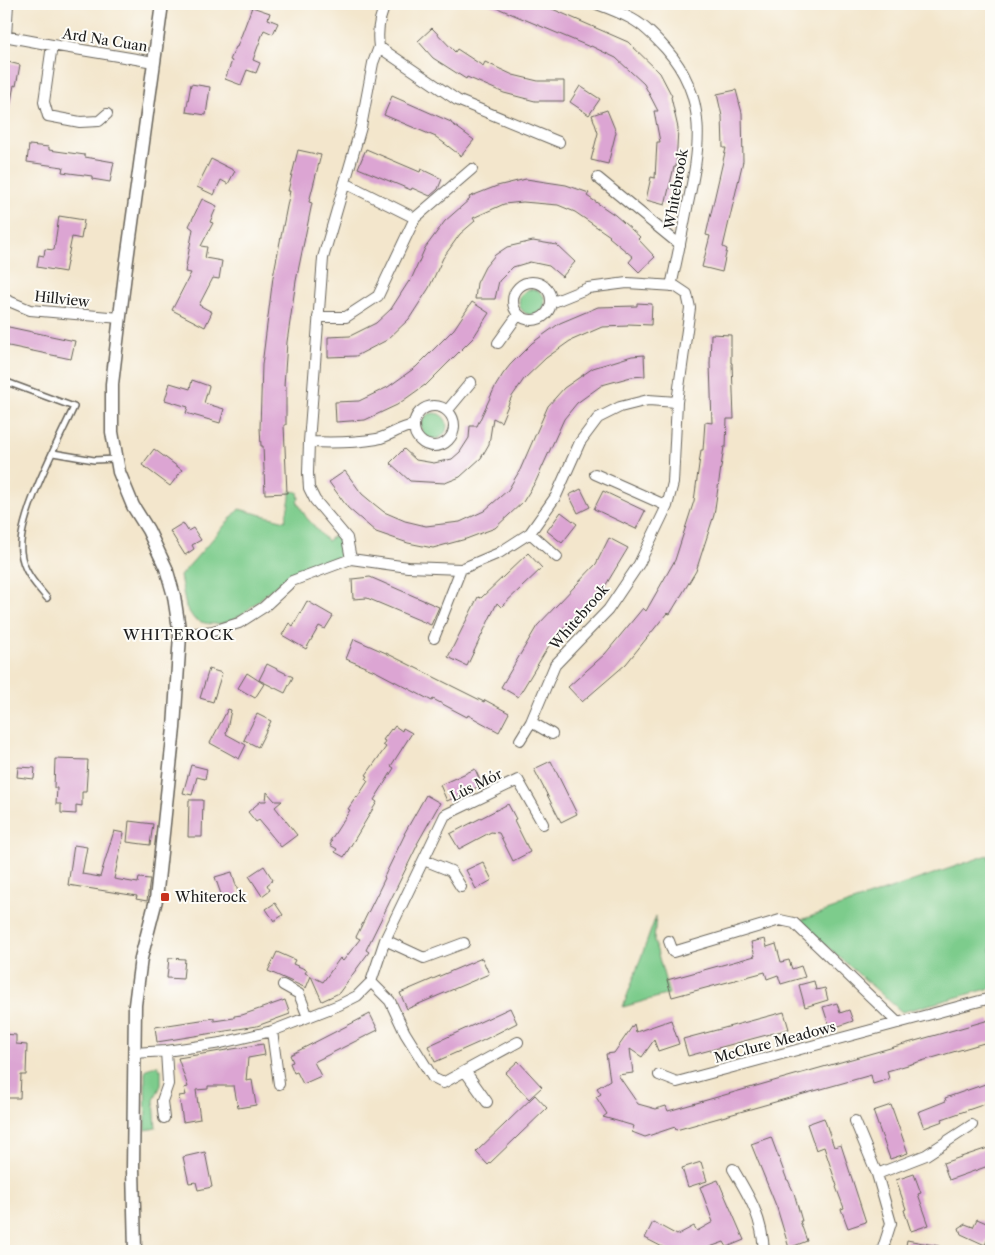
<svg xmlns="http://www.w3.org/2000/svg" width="995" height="1255" font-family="'Libre Caslon Text',serif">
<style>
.green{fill:#7dcc8c;stroke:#4c7454}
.building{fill:#dca5d3}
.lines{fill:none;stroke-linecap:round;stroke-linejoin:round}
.service-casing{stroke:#67635a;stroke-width:8}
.minor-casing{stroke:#67635a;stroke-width:12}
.tertiary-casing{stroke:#67635a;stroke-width:15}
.service{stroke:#fff;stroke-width:5}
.minor{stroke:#fff;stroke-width:10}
.tertiary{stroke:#fff;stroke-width:12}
.poi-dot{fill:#c8321e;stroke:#fdfcf7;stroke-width:2}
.labels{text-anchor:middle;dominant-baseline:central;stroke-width:4;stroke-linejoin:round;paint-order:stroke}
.street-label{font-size:14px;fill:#1c1c1c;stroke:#fdfcf7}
.poi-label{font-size:14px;fill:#1c1c1c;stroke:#fdfcf7;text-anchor:start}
.neighbourhood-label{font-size:15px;letter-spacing:1px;fill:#1c1c1c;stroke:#fdfcf7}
</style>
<rect width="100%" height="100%" fill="#fdfcf7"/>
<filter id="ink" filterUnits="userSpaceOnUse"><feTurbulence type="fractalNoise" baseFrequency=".02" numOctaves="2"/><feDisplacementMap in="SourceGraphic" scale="10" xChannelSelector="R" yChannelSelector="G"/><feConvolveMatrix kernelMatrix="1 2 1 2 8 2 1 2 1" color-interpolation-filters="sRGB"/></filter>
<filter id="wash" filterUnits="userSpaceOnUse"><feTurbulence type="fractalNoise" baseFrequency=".0096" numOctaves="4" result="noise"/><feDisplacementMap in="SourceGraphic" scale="20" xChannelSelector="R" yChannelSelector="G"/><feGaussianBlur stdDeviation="1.12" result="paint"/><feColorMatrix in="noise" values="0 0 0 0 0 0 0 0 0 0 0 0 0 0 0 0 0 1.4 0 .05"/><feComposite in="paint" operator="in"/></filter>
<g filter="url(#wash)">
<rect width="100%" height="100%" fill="#f3e6cc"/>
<path class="green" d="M519 302a13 13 0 1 1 26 0a13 13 0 1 1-26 0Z
M421 426a13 13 0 1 1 26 0a13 13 0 1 1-26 0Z
M 290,491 L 298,492 L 299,499 L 297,501 L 306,517 L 327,541 L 335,535 C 342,542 343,550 338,559 C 319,564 301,570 284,580 C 256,598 232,638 194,619 L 186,607 L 180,576 L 239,509 L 285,521 L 290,498 Z
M 988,855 L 991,865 L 991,988 L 902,1012 L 798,921 Z
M 656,916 L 654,940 L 669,994 L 623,1007 Z
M 154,1066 L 158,1066 L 159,1069 L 161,1069 L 161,1085 L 154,1100 L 156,1128 L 146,1130 L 145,1073 L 147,1069 Z"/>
<g id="blocks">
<path class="building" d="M 488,4 L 541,4 L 628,42 L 660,73 L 672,96 L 671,97 L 678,128 L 676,167 L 674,167 L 665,205 L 646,200 L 651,177 L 655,178 L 657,142 L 660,142 L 654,111 L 658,111 L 644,84 L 616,58 L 591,46 L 590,47 Z
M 252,7 L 270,13 L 268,19 L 278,23 L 273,34 L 264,30 L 253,60 L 260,63 L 256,73 L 247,70 L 241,85 L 225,79 L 232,61 L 230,60 L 236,47 L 237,47 Z
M 432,28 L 455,52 L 457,49 L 483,66 L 485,62 L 513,75 L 538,81 L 564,81 L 564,101 L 535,101 L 504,93 L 467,77 L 466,79 L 433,58 L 418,41 Z
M 4,61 L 20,65 L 16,86 L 14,85 L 9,112 L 4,112 Z
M 191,84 L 210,87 L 206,115 L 186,112 Z
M 580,86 L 600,99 L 589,115 L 570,102 Z
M 736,90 L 742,113 L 743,161 L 723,247 L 727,249 L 722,272 L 702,267 L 710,236 L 706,235 L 726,148 L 723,148 L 722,116 L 717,94 Z
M 392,96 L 451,122 L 451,123 L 474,140 L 461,156 L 436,137 L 384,115 Z
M 607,110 L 616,132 L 608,164 L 591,160 L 598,133 L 592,115 Z
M 29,145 L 49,147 L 49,150 L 85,155 L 85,157 L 114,162 L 110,182 L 92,179 L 92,176 L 62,172 L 63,167 L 27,162 Z
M 366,149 L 420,172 L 421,169 L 442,179 L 438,189 L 430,196 L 412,188 L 411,190 L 358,168 Z
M 298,150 L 321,155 L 309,202 L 312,203 L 296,281 L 287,342 L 284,386 L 286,386 L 286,425 L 284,425 L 287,493 L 265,494 L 263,446 L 261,446 L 260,428 L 262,365 L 273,277 L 290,191 L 288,191 Z
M 211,159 L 235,171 L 228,184 L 221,180 L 214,195 L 197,187 Z
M 526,179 L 566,185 L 589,193 L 587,196 L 615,215 L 640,237 L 638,239 L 655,257 L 639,272 L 629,262 L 633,257 L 609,237 L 610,236 L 575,212 L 558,205 L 523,202 L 504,204 L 473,218 L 475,221 L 460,234 L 443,258 L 429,288 L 409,319 L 387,340 L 356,356 L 328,357 L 328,337 L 350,336 L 376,323 L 391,309 L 409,281 L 410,282 L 425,248 L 445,221 L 470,199 L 469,197 L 497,186 Z
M 202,199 L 217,206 L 210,222 L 213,223 L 201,246 L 207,247 L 205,258 L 222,261 L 219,279 L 213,278 L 199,305 L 212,312 L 205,327 L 172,310 L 191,273 L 185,272 L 193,229 L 189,226 Z
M 59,216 L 84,220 L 81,239 L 72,237 L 65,272 L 37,267 L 39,255 L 44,256 L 45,249 L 54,250 Z
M 533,241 L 557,245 L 575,262 L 562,277 L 549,266 L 530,262 L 513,267 L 499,281 L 495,299 L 475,299 L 477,283 L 485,267 L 495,255 L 507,247 Z
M 472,302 L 489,313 L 473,338 L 425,386 L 425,385 L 397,405 L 365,420 L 336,422 L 335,402 L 359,401 L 388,387 L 416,367 L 454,329 Z
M 637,303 L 652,304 L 651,325 L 628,324 L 628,326 L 602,327 L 570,341 L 546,358 L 524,379 L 511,398 L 501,422 L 493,418 L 489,444 L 481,458 L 460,477 L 445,483 L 410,481 L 390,463 L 404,449 L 416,460 L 434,463 L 452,459 L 460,452 L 469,438 L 470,426 L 477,426 L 495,387 L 503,374 L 510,365 L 532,343 L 560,323 L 598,307 L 637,306 Z
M 4,326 L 75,341 L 71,359 L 4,345 Z
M 711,334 L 731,335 L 731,363 L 732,363 L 734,419 L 727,419 L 726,447 L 724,447 L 714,515 L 696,571 L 670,614 L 667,613 L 626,664 L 582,702 L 568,687 L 605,654 L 643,608 L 646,611 L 675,560 L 694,501 L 701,450 L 703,450 L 705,422 L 712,423 L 710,364 Z
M 644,355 L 645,376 L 631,377 L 602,385 L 577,403 L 564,419 L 536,481 L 523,502 L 495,528 L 466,539 L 433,548 L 408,543 L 376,532 L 348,508 L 329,482 L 345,471 L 362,494 L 374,504 L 384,512 L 405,521 L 426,526 L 460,522 L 484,511 L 508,490 L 520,470 L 548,406 L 564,388 L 593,368 L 632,356 Z
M 192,380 L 209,386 L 204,403 L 224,409 L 220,423 L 186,413 L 188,407 L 165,400 L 170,383 L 190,389 Z
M 154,449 L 182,470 L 170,486 L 142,465 Z
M 581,489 L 590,507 L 578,513 L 569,495 Z
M 603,491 L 645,511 L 636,529 L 594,509 Z
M 561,512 L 577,524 L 562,543 L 547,531 Z
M 183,523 L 188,531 L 193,528 L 201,540 L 192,545 L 194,549 L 185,555 L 170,531 Z
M 609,538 L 628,548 L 604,588 L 603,587 L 553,639 L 518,697 L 501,687 L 537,626 L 596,564 Z
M 528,553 L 542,568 L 501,607 L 497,603 L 467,666 L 448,657 L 478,597 L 481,598 Z
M 370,577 L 439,607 L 431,625 L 367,598 L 353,599 L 352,579 Z
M 307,601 L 333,616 L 325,629 L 319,626 L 306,649 L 282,635 L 289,623 L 293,626 Z
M 354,639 L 386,653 L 484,702 L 485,700 L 509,713 L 499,732 L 468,715 L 467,717 L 433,699 L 432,701 L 377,672 L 346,659 Z
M 267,664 L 293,677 L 285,693 L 259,680 Z
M 209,669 L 222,673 L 213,702 L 200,698 Z
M 247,673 L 264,684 L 255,698 L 238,688 Z
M 228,709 L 231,710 L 226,734 L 246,745 L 239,759 L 210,743 Z
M 257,714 L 271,721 L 258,747 L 244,740 Z
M 395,726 L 402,731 L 403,728 L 412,733 L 391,766 L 394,768 L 374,800 L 377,802 L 344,857 L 335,852 L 337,849 L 330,845 L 332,841 L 330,841 L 350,810 L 348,809 L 356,797 L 357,798 L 368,781 L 366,779 L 368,776 L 366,775 L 386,747 L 383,745 L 385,741 L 383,740 L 391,729 L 392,730 Z
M 55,759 L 88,760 L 86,792 L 82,792 L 82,806 L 76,805 L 76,814 L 61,813 L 61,804 L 56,804 L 57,788 L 54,788 Z
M 551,761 L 577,814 L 561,822 L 534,769 Z
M 191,765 L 207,769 L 205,779 L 197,777 L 192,795 L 183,793 Z
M 18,767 L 35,768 L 34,779 L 17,777 Z
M 475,769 L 482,785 L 447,801 L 440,785 Z
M 267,792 L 275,801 L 282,801 L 275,807 L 297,835 L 281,847 L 259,820 L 256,822 L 248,812 L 261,801 L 266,801 Z
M 426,795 L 440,803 L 417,844 L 418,844 L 366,950 L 369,952 L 339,993 L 322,1001 L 311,976 L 306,988 L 268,971 L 277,952 L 295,960 L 293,964 L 307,970 L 305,973 L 323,982 L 340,958 L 343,961 L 360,939 L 356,937 L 385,878 L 384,877 L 405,834 L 404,834 Z
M 189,800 L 203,800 L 202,837 L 188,837 Z
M 508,804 L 516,819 L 514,820 L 530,852 L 513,861 L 499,833 L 491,832 L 459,849 L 450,834 Z
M 129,821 L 153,824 L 150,845 L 127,842 Z
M 114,831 L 124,833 L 114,879 L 138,883 L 139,878 L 150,879 L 147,901 L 136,899 L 137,896 L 68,885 L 74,845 L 87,847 L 82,874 L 100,877 Z
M 483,862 L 492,880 L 476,889 L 466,870 Z
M 264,866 L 273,880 L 267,885 L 270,890 L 262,896 L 249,876 Z
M 232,872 L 239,895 L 223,900 L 215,877 Z
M 275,903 L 283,915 L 274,921 L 266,909 Z
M 765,939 L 767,947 L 776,944 L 781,962 L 789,960 L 792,969 L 801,966 L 805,977 L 781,984 L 778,975 L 767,979 L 765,972 L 672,997 L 667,980 L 755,956 L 751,942 Z
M 169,958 L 185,959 L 183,979 L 167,978 Z
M 482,958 L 489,974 L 407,1009 L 400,993 Z
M 814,981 L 816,990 L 825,988 L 828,1000 L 805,1007 L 799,985 Z
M 285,1000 L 290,1014 L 257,1026 L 157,1042 L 155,1027 L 214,1018 L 214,1021 L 234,1018 L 234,1016 L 242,1015 Z
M 837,1003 L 840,1013 L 849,1010 L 853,1021 L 830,1029 L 823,1007 Z
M 510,1008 L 517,1023 L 480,1042 L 435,1062 L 428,1046 Z
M 784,1012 L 789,1029 L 688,1056 L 683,1039 Z
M 370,1014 L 378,1030 L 314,1062 L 321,1076 L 303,1084 L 297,1072 L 294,1073 L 290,1063 L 293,1062 L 290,1055 Z
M 671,1020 L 679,1044 L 658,1051 L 654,1040 L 642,1057 L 630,1049 L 633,1073 L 618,1075 L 638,1104 L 656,1109 L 666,1106 L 668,1111 L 989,1020 L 991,1027 L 991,1041 L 887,1071 L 889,1079 L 873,1084 L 871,1075 L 676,1130 L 675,1127 L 645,1137 L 632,1132 L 634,1126 L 603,1117 L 607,1114 L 596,1097 L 601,1094 L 597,1088 L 610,1080 L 606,1054 L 614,1053 L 634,1024 L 636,1032 Z
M 4,1034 L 16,1035 L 16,1044 L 27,1045 L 26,1075 L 21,1075 L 20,1098 L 4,1098 Z
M 263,1044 L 265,1055 L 248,1058 L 246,1081 L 252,1080 L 256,1105 L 238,1108 L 234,1086 L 208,1086 L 208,1089 L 196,1090 L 200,1119 L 183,1122 L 179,1096 L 186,1095 L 184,1088 L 188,1087 L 178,1058 Z
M 518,1061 L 542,1087 L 529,1099 L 505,1073 Z
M 991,1082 L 991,1102 L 942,1119 L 943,1121 L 924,1128 L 918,1112 L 946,1101 L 945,1098 Z
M 535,1095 L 547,1108 L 488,1165 L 476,1152 Z
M 891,1105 L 908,1153 L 890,1159 L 873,1111 Z
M 824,1118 L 834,1147 L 841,1145 L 866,1222 L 848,1228 L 841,1209 L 844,1208 L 836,1187 L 837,1186 L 824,1147 L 816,1150 L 807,1124 Z
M 771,1137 L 787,1180 L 788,1180 L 794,1193 L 802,1221 L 800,1221 L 807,1241 L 789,1248 L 777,1208 L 751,1144 Z
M 991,1147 L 991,1165 L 949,1180 L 943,1163 Z
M 205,1152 L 212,1187 L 198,1190 L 196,1182 L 189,1183 L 183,1157 Z
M 701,1162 L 707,1181 L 688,1187 L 682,1168 Z
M 914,1174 L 921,1193 L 918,1194 L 929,1225 L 911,1231 L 904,1210 L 906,1209 L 896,1180 Z
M 718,1180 L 744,1240 L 727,1247 L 724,1242 L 707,1248 L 706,1251 L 670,1251 L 645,1238 L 653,1222 L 677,1235 L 694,1226 L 697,1231 L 713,1222 L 700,1187 Z
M 977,1219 L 991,1225 L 991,1231 L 985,1245 L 961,1234 L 959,1228 L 965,1224 L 973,1227 Z
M 907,1240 L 939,1246 L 939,1251 L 905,1251 Z"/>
</g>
</g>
<g filter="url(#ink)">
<use href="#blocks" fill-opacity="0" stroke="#67635a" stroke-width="1"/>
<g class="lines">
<defs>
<path id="service" d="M 4,381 L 74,407 C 59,440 17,518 21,552 C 23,571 35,584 47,598
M 53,453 L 94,460 L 116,459"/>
<path id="minor" d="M 597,4 C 608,8 621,13 632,19 C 645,26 656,38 666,49 C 709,98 700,149 687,208 C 682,234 677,260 671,286
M 4,36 L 52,45 L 154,62
M 6,36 L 8,4
M 52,45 L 44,102 L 48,116 L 80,122 L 99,121 L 107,114
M 379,47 C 377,32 379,17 386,4
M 598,178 L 680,245
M 345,183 L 415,218
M513 301a19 19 0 1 1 38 0a19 19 0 1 1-38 0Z
M 4,299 L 30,310 L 120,318
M 551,303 L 588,288 L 627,283 L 675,286 L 687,294 L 690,308 L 677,402
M 318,317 L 346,317 L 378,296 L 415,218 L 472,169
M 498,343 L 518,315
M414 426a20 20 0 1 1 40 0a20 20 0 1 1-40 0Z
M 447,411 L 471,382
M 309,442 C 332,443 354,443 377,439 C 390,436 398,428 414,425
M 595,474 L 667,506
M 530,533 L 557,557
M 351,559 L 408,567 L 461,569 L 499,553 L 530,533 L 556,496 L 580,442 L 598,418 L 620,407 L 648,400 L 677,402 L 673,483 L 667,506 L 639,564 L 608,610 L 555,665 L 531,722 L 552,734
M 180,635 L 213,631 L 239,623 L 264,607 L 292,581 L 351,559 L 347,538 L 315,500 L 309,488 L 308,473 L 309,442 L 323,258 L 361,127 L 373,63 L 379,47 L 457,100 L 559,142
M 434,638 L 461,569
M 520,740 L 531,722
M 424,860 L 451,871 L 461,887
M 385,940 L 424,958 L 464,943
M 669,941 L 673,952 L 780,920 L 794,923 L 898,1023
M 371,982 L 390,1001 L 405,1033 L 433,1078 L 443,1083 L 518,1042
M 283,985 L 299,994 L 308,1017
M 272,1031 L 279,1084
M 134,1053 L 166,1051 L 221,1043 L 272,1031 L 339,1005 L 357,996 L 371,982 L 385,940 L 445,815 L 518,780 L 543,824
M 465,1071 L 487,1102
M 659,1075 L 677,1082 L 991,998
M 164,1118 L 162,1101 L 168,1084 L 166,1051
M 855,1121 L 877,1174 L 891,1223 L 882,1251
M 733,1169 C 750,1198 762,1217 764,1251
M 877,1174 L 926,1155 L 972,1125"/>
<path id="tertiary" d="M 135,1251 L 133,1168 L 135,1005 L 141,958 L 156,900 L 174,728 L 180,635 L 174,596 L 166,568 L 148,530 L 133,506 L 119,472 L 112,432 L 112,384 L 125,274 L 162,4"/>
</defs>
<use href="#service" class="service-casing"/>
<use href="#minor" class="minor-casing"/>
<use href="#tertiary" class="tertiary-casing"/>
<use href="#service" class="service"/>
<use href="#minor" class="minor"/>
<use href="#tertiary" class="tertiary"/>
</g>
</g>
<rect class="poi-dot" x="160" y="892" width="10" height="10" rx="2.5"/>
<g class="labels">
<g class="street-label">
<text transform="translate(105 40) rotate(9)">Ard Na Cuan</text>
<text transform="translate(676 189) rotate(-80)">Whitebrook</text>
<text transform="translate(62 299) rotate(6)">Hillview</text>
<text transform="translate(579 617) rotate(-49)">Whitebrook</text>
<text transform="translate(476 785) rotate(-26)">Lús Mór</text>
<text transform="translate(775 1042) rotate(-15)">McClure Meadows</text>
</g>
<g class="poi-label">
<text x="175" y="897">Whiterock</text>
</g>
<g class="neighbourhood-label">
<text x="179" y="634">WHITEROCK</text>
</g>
</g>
<rect width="995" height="1255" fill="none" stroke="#fdfcf7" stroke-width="20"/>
</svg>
